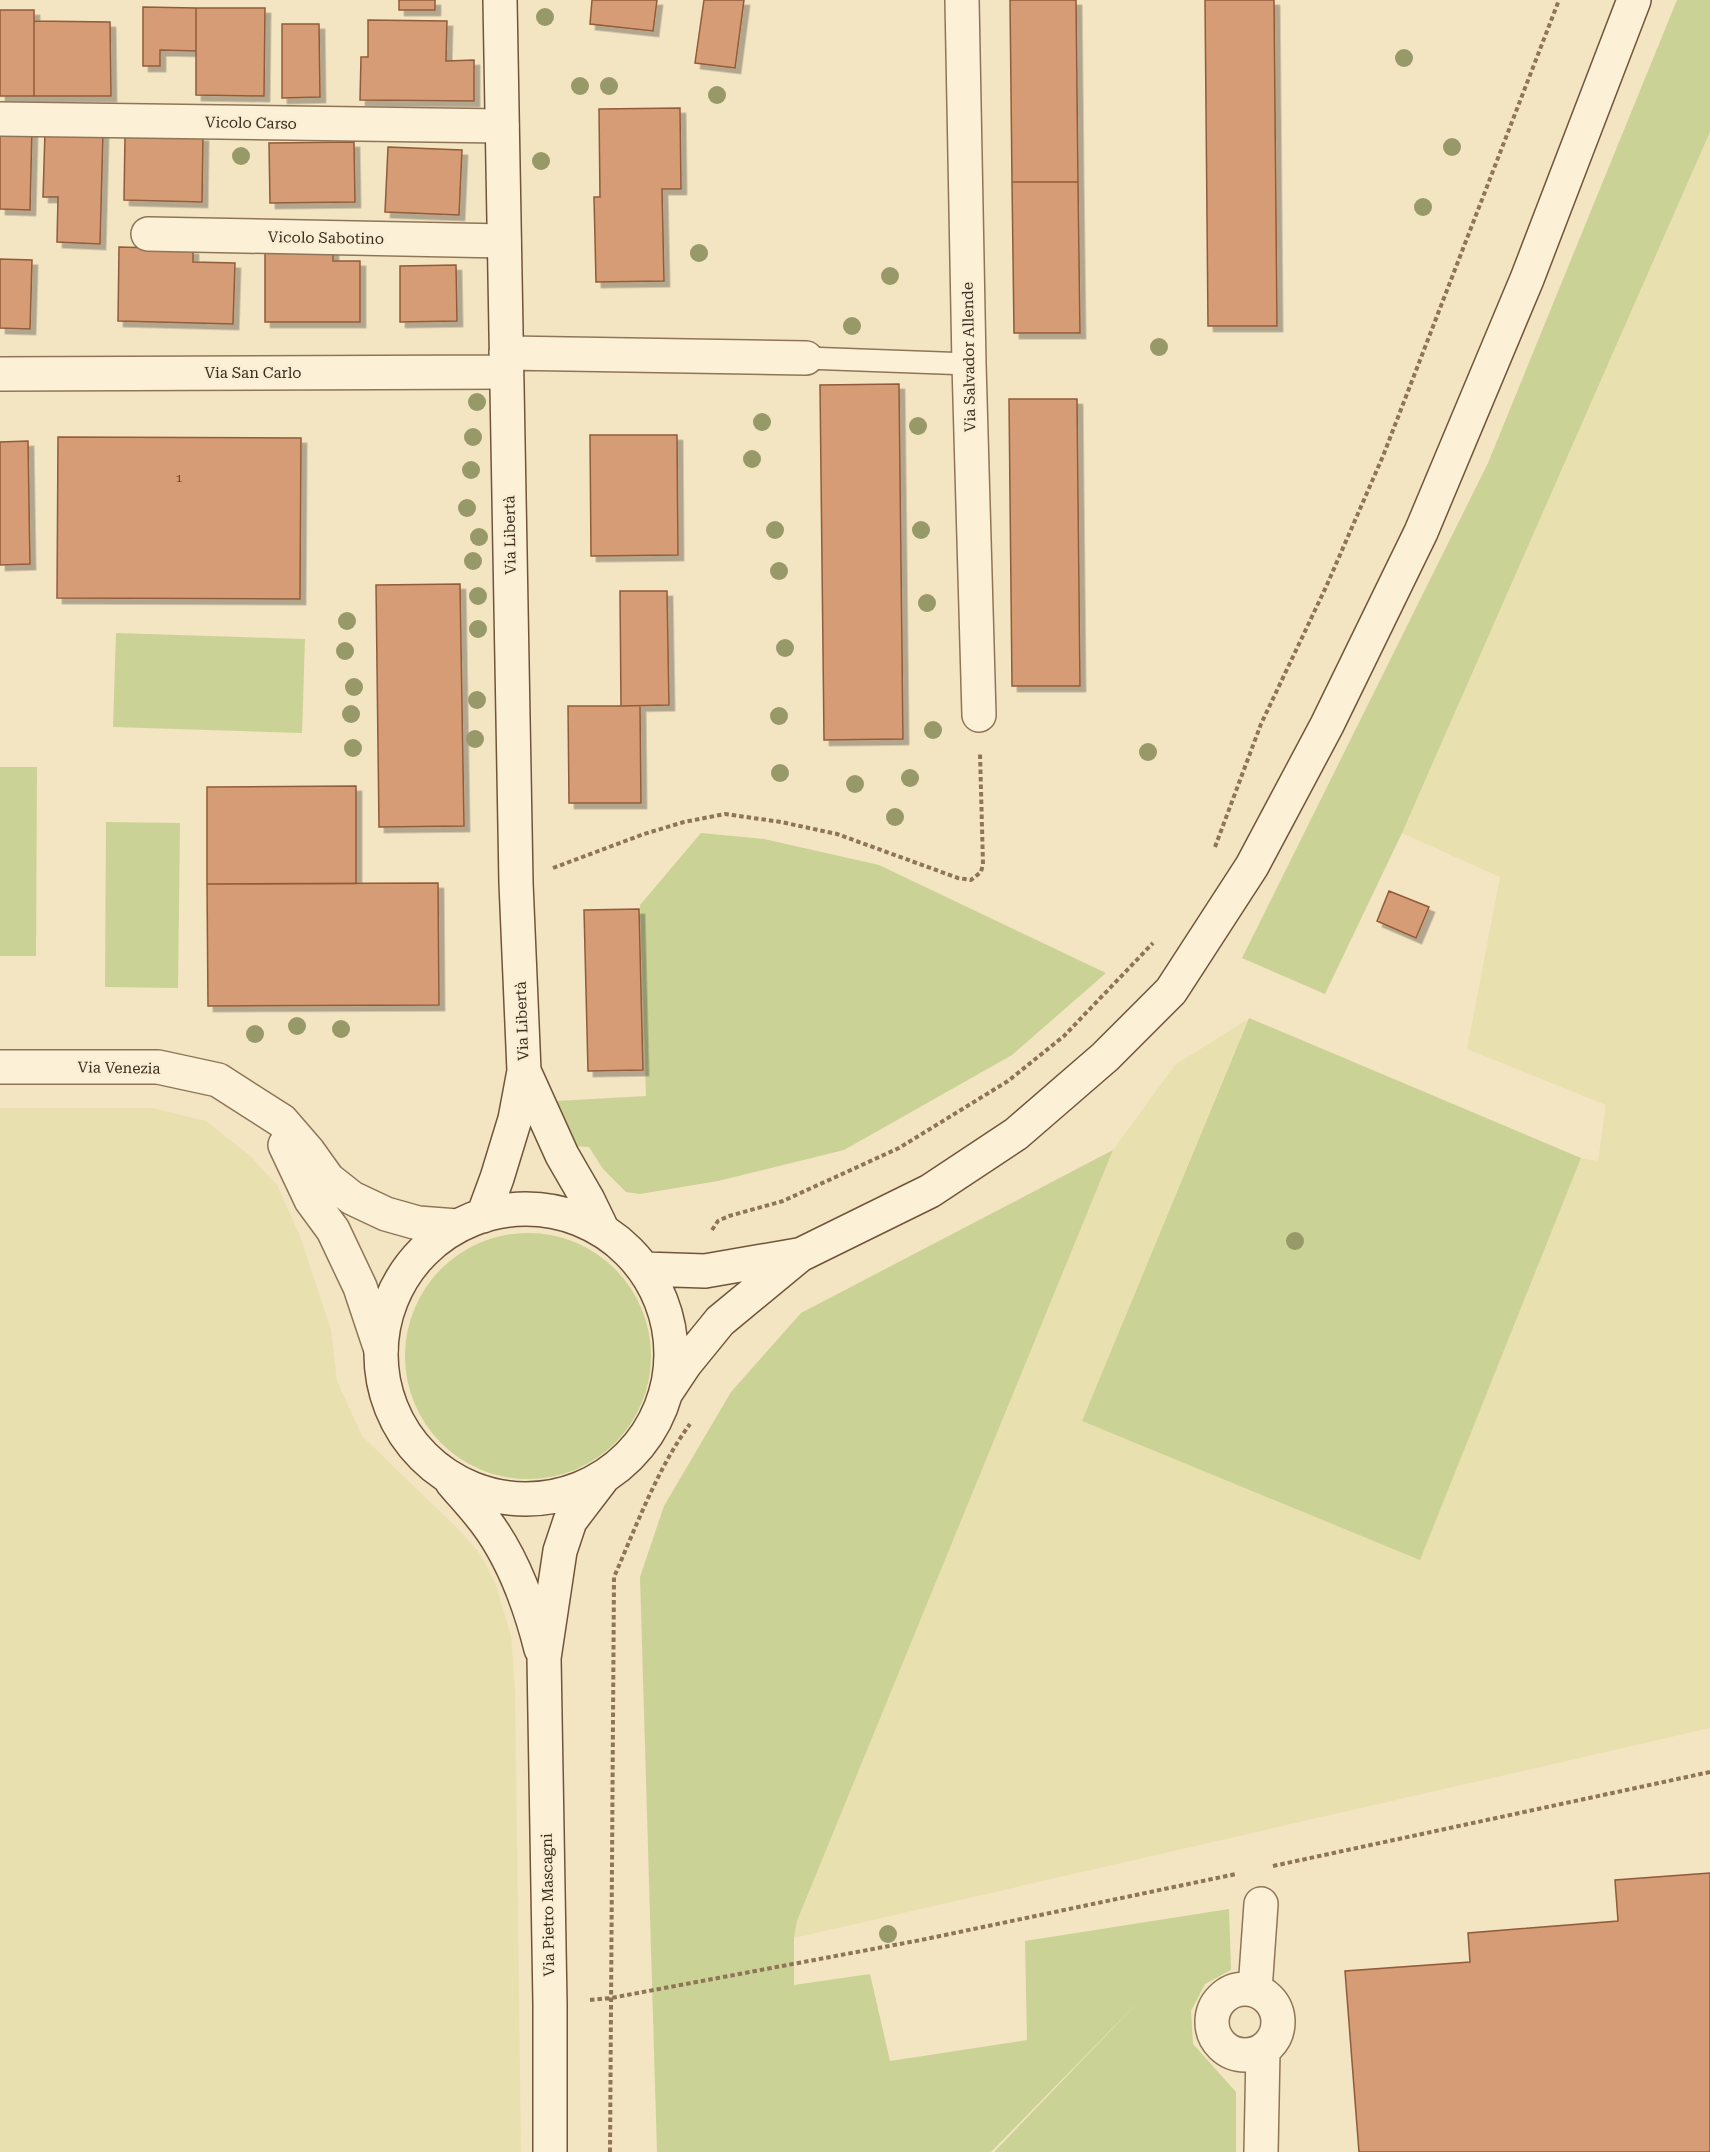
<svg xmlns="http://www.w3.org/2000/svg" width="1710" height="2152" font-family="'Roboto Serif',serif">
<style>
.farmland{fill:#e9e0af}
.green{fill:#cbd295}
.building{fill:#d59c74;stroke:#915c3a;stroke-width:1.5;filter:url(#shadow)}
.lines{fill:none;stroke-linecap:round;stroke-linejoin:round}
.lane-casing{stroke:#8f7557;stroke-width:24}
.street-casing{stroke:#8f7557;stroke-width:36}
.secondary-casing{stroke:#71553a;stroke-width:36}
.path{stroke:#8f7557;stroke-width:4;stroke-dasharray:4.5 3;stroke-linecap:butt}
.lane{stroke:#fcf1d7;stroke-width:21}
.street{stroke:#fcf1d7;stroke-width:33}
.secondary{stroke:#fcf1d7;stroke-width:33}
.tree{fill:#989969}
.labels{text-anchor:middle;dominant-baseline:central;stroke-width:4.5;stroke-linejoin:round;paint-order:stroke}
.number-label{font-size:12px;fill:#634833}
.street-label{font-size:15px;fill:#3d2c1d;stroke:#f9eed3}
</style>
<defs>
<filter id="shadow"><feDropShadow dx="5.5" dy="5.5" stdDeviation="0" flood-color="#0004"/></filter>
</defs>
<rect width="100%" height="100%" fill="#f3e4c2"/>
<path class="farmland" d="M 1710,132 L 1710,1728 L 794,1938 L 797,1921 L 1113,1150 L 1175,1065 L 1248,1019 L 1082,1421 L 1420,1559 L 1581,1158 L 1598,1161 L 1606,1105 L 1467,1049 L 1500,877 L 1402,833 Z
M 0,1108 L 152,1108 L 206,1121 L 249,1155 L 277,1185 L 300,1236 L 331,1330 L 337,1381 L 362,1436 L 459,1530 L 481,1555 L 496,1585 L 511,1636 L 515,1691 L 521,2152 L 0,2152 Z"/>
<path class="green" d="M 1677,0 L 1710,0 L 1710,132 L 1402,833 L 1325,994 L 1242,958 L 1488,463 Z
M 116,633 L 305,639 L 302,733 L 113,727 Z
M 0,767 L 37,767 L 36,956 L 0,956 Z
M 106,822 L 180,823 L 178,988 L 105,987 Z
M 701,833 L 764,839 L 879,865 L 1106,973 L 1012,1055 L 844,1150 L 718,1181 L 640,1194 L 626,1192 L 603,1169 L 589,1147 L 570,1146 L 556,1101 L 646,1096 L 640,905 Z
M 1249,1018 L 1581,1158 L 1420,1560 L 1082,1421 Z
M 1113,1150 L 797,1921 L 794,1938 L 794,1985 L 870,1974 L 890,2061 L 1027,2040 L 1025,1941 L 1229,1909 L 1231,1970 L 1205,1984 L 1191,2011 L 1193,2044 L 1236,2092 L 1236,2152 L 994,2152 L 1143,1997 L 991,2152 L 657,2152 L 640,1577 L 664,1506 L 731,1392 L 801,1313 Z
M405 1356a123 123 0 1 1 246 0a123 123 0 1 1-246 0Z"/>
<path class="building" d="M 399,0 L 435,0 L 435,10 L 399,10 Z
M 592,0 L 657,0 L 653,31 L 590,24 Z
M 704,0 L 744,0 L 735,68 L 695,63 Z
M 1010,0 L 1076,0 L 1078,182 L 1012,182 Z
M 1205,0 L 1274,0 L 1277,326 L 1208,326 Z
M 143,7 L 196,8 L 196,51 L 160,50 L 160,66 L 143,66 Z
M 196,8 L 265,8 L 264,96 L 196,95 Z
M 0,10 L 34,10 L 34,96 L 0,96 Z
M 368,20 L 447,21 L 446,61 L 474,60 L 474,101 L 360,100 L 361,57 L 368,57 Z
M 34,21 L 110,22 L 111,96 L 34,96 Z
M 282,24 L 319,24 L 320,97 L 282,98 Z
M 680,108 L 681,189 L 662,189 L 664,281 L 596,282 L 594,197 L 600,197 L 599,109 Z
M 0,128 L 32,129 L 30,210 L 0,209 Z
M 45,131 L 103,133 L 100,244 L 57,242 L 58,197 L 43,197 Z
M 125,135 L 203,136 L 202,202 L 124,200 Z
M 354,142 L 355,202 L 270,203 L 269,143 Z
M 388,147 L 462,150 L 459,215 L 385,212 Z
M 1012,182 L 1078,182 L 1080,333 L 1014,333 Z
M 119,247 L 193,249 L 193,262 L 235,263 L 233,324 L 118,321 Z
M 265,247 L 333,248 L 333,261 L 360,261 L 360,322 L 265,322 Z
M 0,259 L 32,260 L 30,329 L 0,328 Z
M 456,265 L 457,321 L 400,322 L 400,266 Z
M 899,384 L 903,739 L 824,740 L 820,385 Z
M 1009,399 L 1077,399 L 1080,686 L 1012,686 Z
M 590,435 L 677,435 L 678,555 L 591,556 Z
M 58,437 L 301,438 L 300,599 L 57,598 Z
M 28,441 L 30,564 L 0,565 L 0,442 Z
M 460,584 L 464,826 L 379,827 L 376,585 Z
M 620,591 L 667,591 L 669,705 L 621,706 Z
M 568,706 L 640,706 L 641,803 L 569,803 Z
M 356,786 L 356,884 L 207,884 L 207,787 Z
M 438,883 L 439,1005 L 208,1006 L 207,884 Z
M 1389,891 L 1429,907 L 1416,938 L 1377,921 Z
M 639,909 L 643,1070 L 588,1071 L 584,910 Z
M 1710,1873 L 1710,2152 L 1359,2152 L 1345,1971 L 1470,1962 L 1468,1933 L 1618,1921 L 1615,1880 Z"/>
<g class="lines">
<defs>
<path id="lane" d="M 806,358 L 969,364"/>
<path id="street" d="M 962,0 L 969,364 L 979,715
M 0,119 L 502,126
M 148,234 L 504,241
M 506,353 L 806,358
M 0,374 L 506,372
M 0,1067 L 158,1067 L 218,1080 L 282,1121 L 308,1151 L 328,1179 L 352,1198 L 386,1214 L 418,1223 L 457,1226
M 285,1145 L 311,1200 L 333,1230 L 360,1287 L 381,1350
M1212 2022a33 33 0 1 1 66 0a33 33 0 1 1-66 0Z
M 1255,1990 L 1261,1904
M 1261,2152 L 1263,2051"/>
<path id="secondary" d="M 524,1071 L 562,1155 L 588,1200 L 603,1231
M381 1354a145 145 0 1 1 290 0a145 145 0 1 1-290 0Z
M 483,1216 L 497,1178 L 515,1119 L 524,1071 L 516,883 L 500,0
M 644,1269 L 705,1271 L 798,1255
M 667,1391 L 685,1364 L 720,1321 L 800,1255 L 930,1191 L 1016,1134 L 1105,1057 L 1171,991 L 1252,866 L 1327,725 L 1421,532 L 1527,279 L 1634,0
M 452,1482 C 463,1495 475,1508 485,1521 C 513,1558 530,1605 541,1649
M 550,2152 L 550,2004 L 544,1658 L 560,1551 L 570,1521 L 602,1479"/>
</defs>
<use href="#lane" class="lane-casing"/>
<use href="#street" class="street-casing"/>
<use href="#secondary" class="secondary-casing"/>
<path class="path" d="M 1215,847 L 1261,724 L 1326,587 L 1383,456 L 1559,0
M 553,868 L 644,834 L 684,822 L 725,814 L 781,822 L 837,834 L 958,878 L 971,880 L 981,872 L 983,864 L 980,753
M 712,1230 L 718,1221 L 729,1216 L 783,1201 L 899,1148 L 1008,1081 L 1064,1036 L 1153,943
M 1273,1866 L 1710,1772
M 590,2000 L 611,1998 L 921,1940 L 1236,1874
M 610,2152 L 614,1577 C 636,1527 657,1469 690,1424"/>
<use href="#lane" class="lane"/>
<use href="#street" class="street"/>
<use href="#secondary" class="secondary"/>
</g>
<g class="tree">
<circle cx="545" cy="17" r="9"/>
<circle cx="1404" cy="58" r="9"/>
<circle cx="580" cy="86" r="9"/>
<circle cx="609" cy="86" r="9"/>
<circle cx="717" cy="95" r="9"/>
<circle cx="1452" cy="147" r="9"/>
<circle cx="241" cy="156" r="9"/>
<circle cx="541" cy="161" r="9"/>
<circle cx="1423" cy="207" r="9"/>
<circle cx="699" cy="253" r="9"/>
<circle cx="890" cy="276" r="9"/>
<circle cx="852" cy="326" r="9"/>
<circle cx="1159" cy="347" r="9"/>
<circle cx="477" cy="402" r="9"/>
<circle cx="762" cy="422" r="9"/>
<circle cx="918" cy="426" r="9"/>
<circle cx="473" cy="437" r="9"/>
<circle cx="752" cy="459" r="9"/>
<circle cx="471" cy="470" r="9"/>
<circle cx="467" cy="508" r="9"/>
<circle cx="775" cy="530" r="9"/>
<circle cx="921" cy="530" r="9"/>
<circle cx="479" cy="537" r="9"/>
<circle cx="473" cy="561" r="9"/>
<circle cx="779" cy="571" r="9"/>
<circle cx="478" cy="596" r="9"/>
<circle cx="927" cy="603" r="9"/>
<circle cx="347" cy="621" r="9"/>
<circle cx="478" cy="629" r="9"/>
<circle cx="785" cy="648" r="9"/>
<circle cx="345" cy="651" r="9"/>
<circle cx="354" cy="687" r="9"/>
<circle cx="477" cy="700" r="9"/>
<circle cx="351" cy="714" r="9"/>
<circle cx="779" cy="716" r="9"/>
<circle cx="933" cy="730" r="9"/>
<circle cx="475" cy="739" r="9"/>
<circle cx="353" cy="748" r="9"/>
<circle cx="1148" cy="752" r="9"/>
<circle cx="780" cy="773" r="9"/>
<circle cx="910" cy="778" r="9"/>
<circle cx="855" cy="784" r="9"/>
<circle cx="895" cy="817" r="9"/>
<circle cx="297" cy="1026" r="9"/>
<circle cx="341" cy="1029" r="9"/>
<circle cx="255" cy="1034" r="9"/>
<circle cx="1295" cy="1241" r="9"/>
<circle cx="888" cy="1934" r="9"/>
</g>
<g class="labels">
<g class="number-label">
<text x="179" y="478">1</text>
</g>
<g class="street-label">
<text transform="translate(251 123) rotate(1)">Vicolo Carso</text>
<text transform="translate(326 238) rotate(1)">Vicolo Sabotino</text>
<text transform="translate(969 357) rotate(-91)">Via Salvador Allende</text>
<text x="253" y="373">Via San Carlo</text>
<text transform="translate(510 535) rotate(-91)">Via Libertà</text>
<text transform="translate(522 1021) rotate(-92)">Via Libertà</text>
<text transform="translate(119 1068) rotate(1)">Via Venezia</text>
<text transform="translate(548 1905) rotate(-91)">Via Pietro Mascagni</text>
</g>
</g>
</svg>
